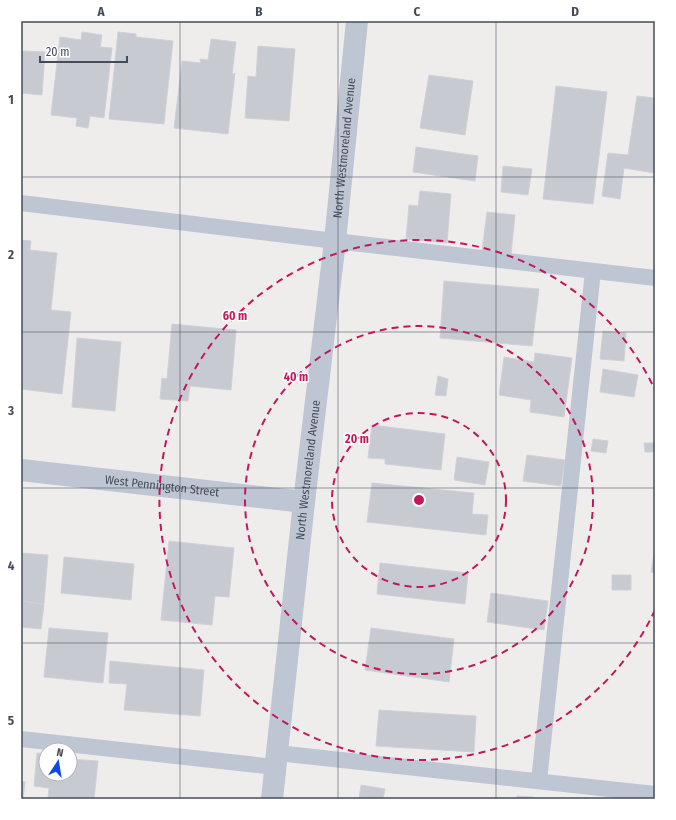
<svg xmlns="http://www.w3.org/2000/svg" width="676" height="820" font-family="'Fira Sans Condensed',sans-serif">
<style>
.building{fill:#c8cad2;stroke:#d0d1d8}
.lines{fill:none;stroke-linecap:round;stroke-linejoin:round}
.lane{stroke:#bec6d3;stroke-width:16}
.street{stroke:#bec6d3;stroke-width:22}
.grid{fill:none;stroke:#444c5a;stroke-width:1;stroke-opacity:0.55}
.ring{fill:none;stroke:#c2185b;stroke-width:2;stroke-dasharray:7 5}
.labels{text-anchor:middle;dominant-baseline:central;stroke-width:3;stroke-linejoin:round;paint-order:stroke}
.street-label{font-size:12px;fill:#444c5a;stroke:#fff}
.centre{fill:#c2185b;stroke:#fff;stroke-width:2}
.ring-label{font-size:12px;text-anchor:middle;font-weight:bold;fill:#c2185b;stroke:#fff;stroke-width:3;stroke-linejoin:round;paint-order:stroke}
.neatline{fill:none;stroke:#444c5a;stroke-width:1.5}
.grid-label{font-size:13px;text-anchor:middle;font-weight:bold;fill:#444c5a}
</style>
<rect width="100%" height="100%" fill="#efecec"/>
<path class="building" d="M 82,32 L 102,35 L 100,47 L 112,48 L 104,118 L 90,116 L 88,128 L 76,126 L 77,118 L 51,115 L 60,37 L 81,40 Z
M 118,32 L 136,34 L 136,37 L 173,41 L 164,124 L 109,119 Z
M 211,39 L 236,42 L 232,74 L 235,73 L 228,134 L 174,128 L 182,61 L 201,63 L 200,59 L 208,60 Z
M 258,46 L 295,49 L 289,121 L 245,118 L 248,76 L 256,77 Z
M 21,51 L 45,52 L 42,95 L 21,93 Z
M 429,75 L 473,81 L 465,135 L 420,128 Z
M 556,86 L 607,92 L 593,204 L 543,199 Z
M 637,96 L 655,98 L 655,173 L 624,168 L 620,199 L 602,196 L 608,153 L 628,155 Z
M 416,147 L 478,156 L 475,181 L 413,172 Z
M 503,166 L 532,169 L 528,195 L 501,192 Z
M 420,191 L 451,194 L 447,243 L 406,239 L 409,205 L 418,206 Z
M 487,212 L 515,215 L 511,254 L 482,251 Z
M 21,240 L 31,241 L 30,250 L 57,253 L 51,310 L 71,312 L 62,394 L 21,389 Z
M 444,281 L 539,289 L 532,346 L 440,338 Z
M 172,324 L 236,330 L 231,390 L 190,386 L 188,401 L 160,399 L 162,378 L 167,379 Z
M 603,331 L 626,333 L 624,361 L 600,359 Z
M 77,338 L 121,342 L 115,411 L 72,407 Z
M 535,353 L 572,358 L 564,417 L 530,412 L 531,400 L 499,395 L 504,357 L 534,362 Z
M 603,369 L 638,375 L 634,397 L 600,392 Z
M 438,376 L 448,379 L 446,396 L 435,395 Z
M 372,425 L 445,434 L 441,470 L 385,464 L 385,459 L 368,458 Z
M 593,439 L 608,441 L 606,453 L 591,451 Z
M 644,443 L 655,443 L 655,452 L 645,452 Z
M 527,455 L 565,460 L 561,486 L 523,481 Z
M 457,457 L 489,462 L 485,485 L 454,480 Z
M 372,483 L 474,493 L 472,514 L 488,515 L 486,535 L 367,522 Z
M 169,541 L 234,548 L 229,597 L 215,596 L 212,625 L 161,620 Z
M 21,553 L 48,555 L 44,604 L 21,601 Z
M 654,553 L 655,553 L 655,573 L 651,572 Z
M 64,557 L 134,564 L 131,600 L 61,593 Z
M 380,563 L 468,573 L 465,604 L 377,594 Z
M 612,575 L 631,575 L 631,590 L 612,590 Z
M 491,593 L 548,601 L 544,630 L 487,622 Z
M 21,601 L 44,604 L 41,629 L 21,627 Z
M 49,628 L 108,633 L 103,683 L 44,677 Z
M 371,628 L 454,639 L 449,682 L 365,670 Z
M 110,661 L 204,670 L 200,716 L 124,710 L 127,684 L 109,683 Z
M 379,710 L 476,716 L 474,752 L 376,746 Z
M 37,753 L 46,754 L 46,774 L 58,774 L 58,775 L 68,776 L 68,774 L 70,774 L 70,759 L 98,761 L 94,799 L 48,799 L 49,788 L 34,786 Z
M 21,781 L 25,782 L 23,799 L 21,799 Z
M 361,785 L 385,789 L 383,799 L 359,799 Z
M 517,796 L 533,797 L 532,799 L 517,799 Z"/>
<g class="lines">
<path class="lane" d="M 21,203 L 335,241 L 655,278
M 21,739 L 275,767
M 277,753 L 655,794
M 539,781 L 593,271"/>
<g class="street">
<path id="s1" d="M 21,470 L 304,502"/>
<path id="s2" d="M 272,799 L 304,502 L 335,241 L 357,21"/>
</g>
</g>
<path class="grid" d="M 180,21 L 180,799M 338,21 L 338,799M 496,21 L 496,799M 21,177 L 655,177M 21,332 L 655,332M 21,488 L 655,488M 21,643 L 655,643"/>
<g class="ring">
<circle cx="419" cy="500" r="87"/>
<circle cx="419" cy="500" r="174"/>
<path d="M655 610A260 260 0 1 1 655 390"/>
</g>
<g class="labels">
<g class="street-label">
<text stroke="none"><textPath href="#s2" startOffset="655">North Westmoreland Avenue</textPath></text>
<text stroke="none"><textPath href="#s2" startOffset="331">North Westmoreland Avenue</textPath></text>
<text stroke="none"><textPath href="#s1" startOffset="142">West Pennington Street</textPath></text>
</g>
</g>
<circle cx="419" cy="500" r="6" class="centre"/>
<g class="ring-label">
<text x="235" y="320">60 m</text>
<text x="296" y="381">40 m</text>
<text x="357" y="443">20 m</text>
</g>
<rect width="676" height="820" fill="none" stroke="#ffffff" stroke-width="44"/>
<g transform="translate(58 762) rotate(12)"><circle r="19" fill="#ffffff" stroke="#b4b7bd"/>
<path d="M0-3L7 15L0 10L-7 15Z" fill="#104ae5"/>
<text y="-6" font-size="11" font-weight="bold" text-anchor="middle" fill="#444c5a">N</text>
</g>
<path d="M40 56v6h87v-6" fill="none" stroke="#444c5a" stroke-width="2"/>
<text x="46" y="56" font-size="12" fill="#444c5a" stroke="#ffffff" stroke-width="3" paint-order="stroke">20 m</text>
<rect x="22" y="22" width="632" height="776" class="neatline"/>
<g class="grid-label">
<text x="101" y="16">A</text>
<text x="259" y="16">B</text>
<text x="417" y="16">C</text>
<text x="575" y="16">D</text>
<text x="11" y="104">1</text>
<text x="11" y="259">2</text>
<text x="11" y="415">3</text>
<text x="11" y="570">4</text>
<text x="11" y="725">5</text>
</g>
</svg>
